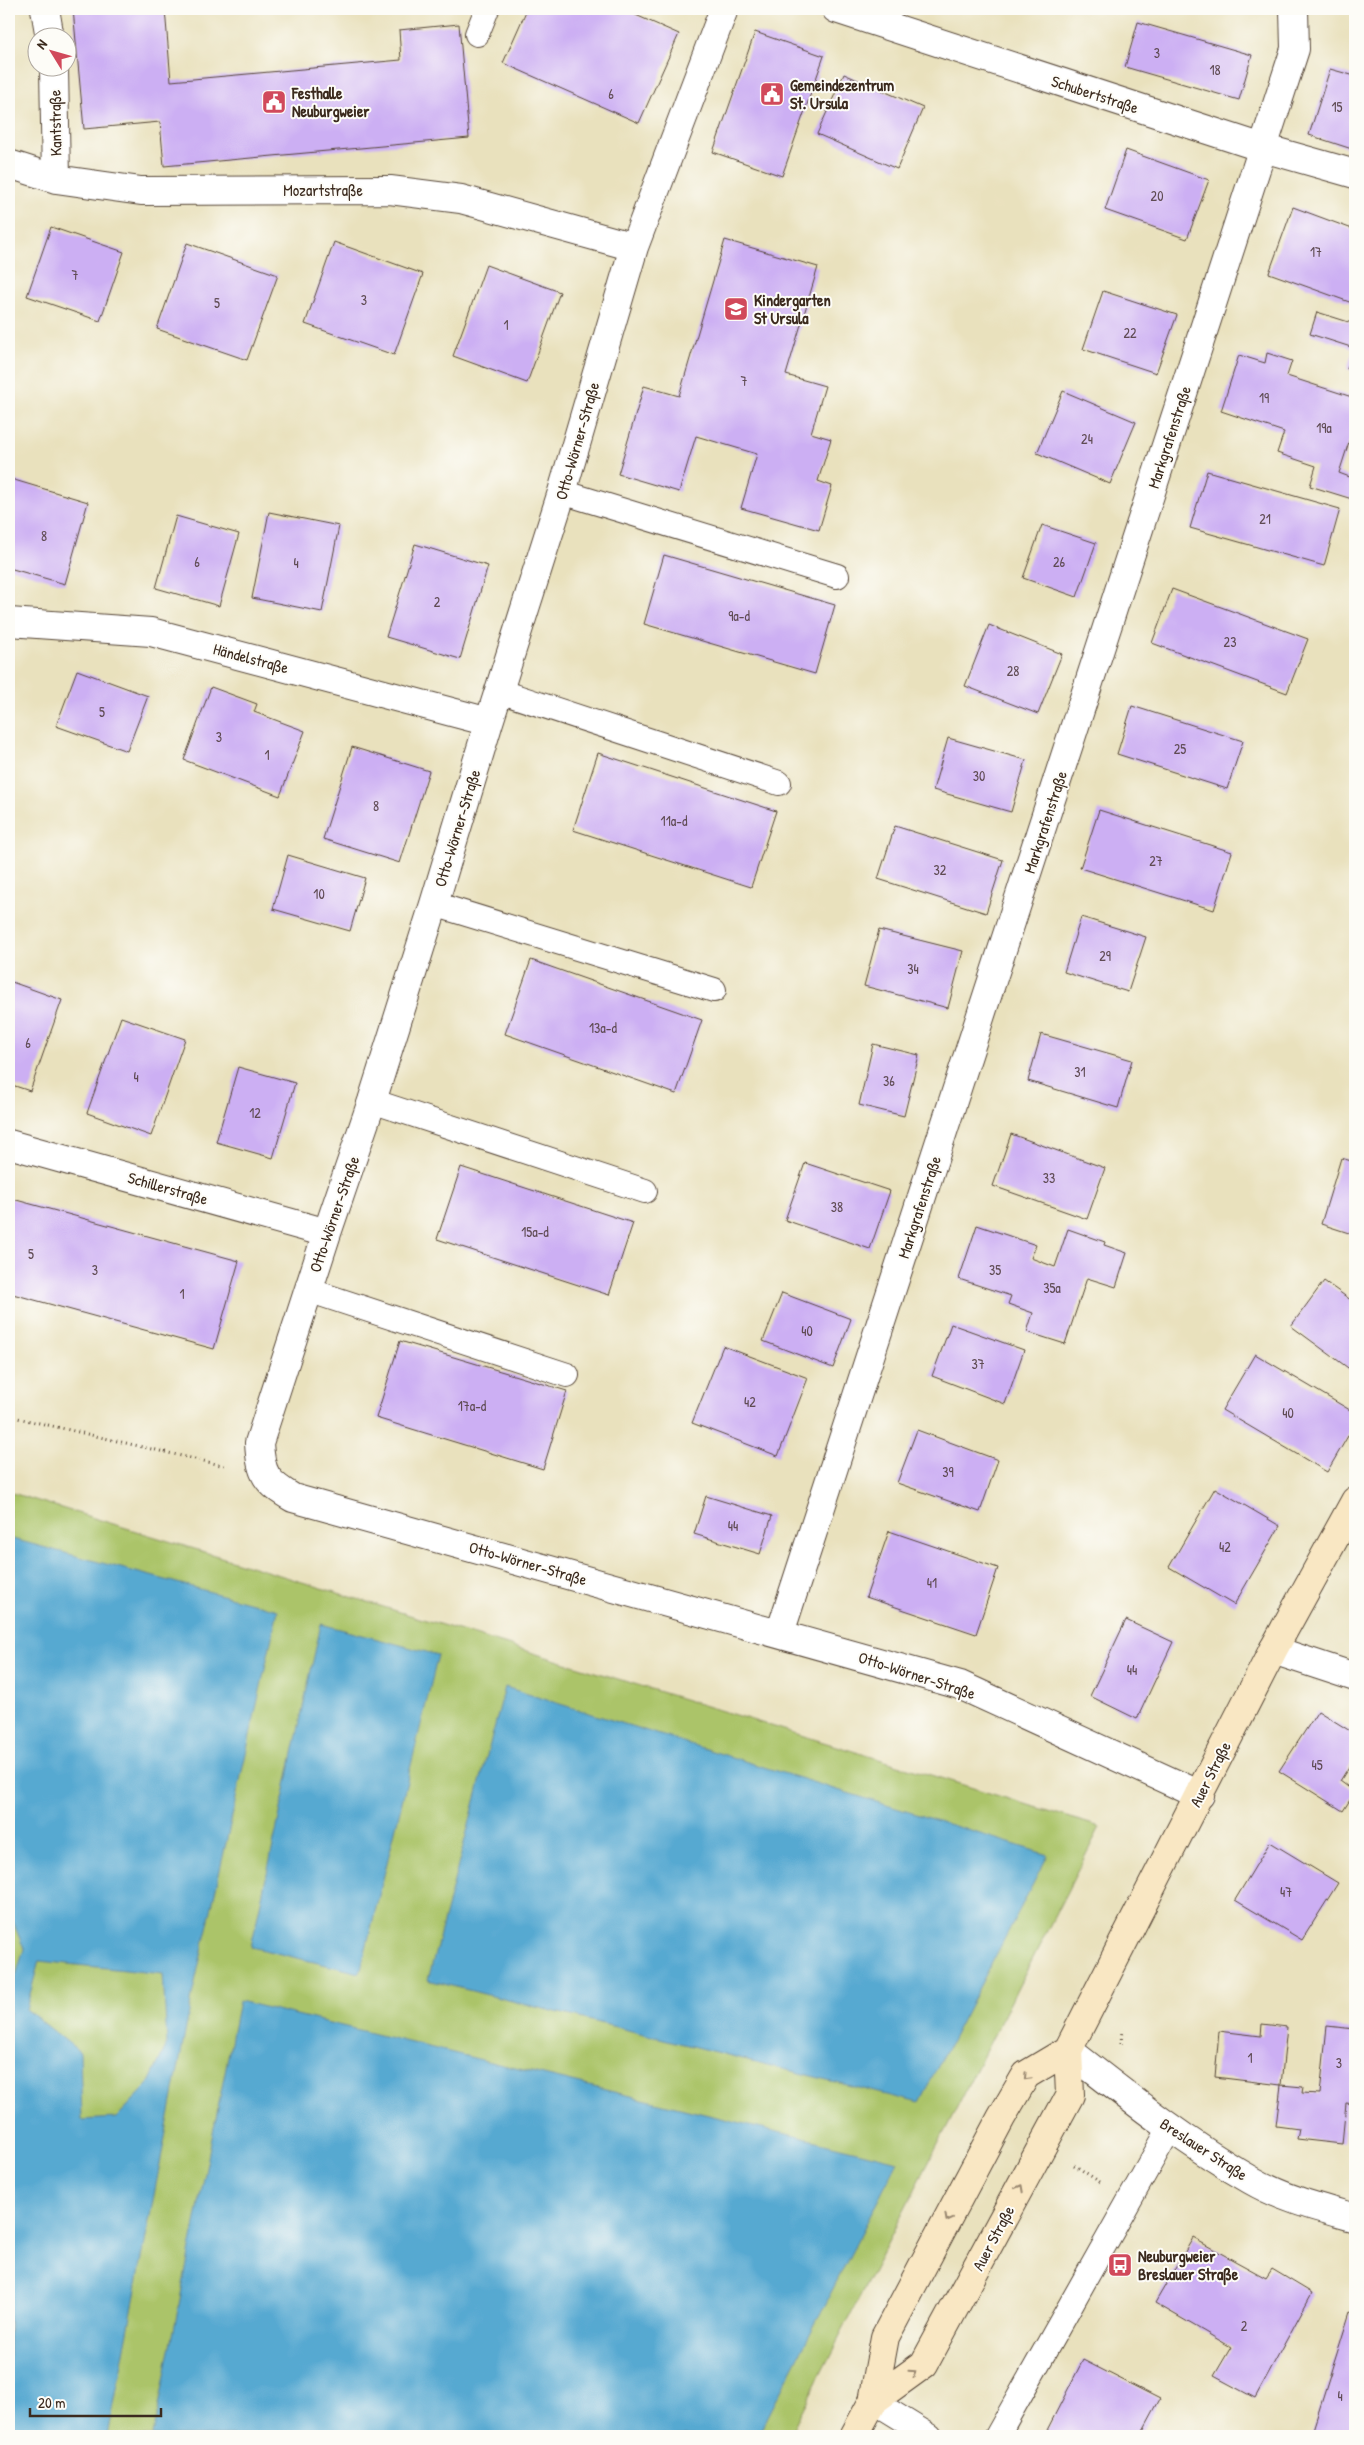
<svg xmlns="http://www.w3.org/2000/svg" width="1364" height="2445" font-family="'Patrick Hand',sans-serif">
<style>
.green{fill:#abc469;stroke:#737744}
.water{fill:#56a9d1;stroke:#486a78;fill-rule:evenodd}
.building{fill:#ccaff3}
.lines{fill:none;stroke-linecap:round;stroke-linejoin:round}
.service-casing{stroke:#554536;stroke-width:26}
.minor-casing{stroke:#554536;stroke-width:30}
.secondary-casing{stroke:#554536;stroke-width:30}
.path{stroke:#554536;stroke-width:3;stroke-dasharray:1 4;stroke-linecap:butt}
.service{stroke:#fff;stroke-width:24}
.minor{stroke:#fff;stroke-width:28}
.secondary{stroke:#f9e7c3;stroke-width:28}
.oneway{stroke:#9a8870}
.labels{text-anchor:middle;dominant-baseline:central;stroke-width:4;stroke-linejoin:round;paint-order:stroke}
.number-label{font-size:14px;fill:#5f4b53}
.poi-label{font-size:16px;font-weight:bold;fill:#3b2a1e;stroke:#fdfcf7;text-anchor:start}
.street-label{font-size:16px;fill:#3b2a1e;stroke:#fdfcf7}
</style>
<rect width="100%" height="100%" fill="#fdfcf7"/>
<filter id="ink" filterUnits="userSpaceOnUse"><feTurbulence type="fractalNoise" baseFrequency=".02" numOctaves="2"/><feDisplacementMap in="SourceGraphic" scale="10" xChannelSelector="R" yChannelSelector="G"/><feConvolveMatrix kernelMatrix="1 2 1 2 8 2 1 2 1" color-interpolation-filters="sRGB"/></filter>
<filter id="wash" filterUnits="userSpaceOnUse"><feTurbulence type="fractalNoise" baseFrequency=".0096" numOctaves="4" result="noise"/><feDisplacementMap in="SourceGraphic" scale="20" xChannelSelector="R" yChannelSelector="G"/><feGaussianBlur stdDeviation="1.12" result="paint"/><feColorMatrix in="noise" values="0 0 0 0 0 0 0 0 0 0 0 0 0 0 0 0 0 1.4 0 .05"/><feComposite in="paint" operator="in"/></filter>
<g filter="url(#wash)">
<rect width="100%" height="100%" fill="#e9e1bd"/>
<path class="green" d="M 9,1492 L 1100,1827 L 789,2436 L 9,2436 Z"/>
<path class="water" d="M 9,1538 L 278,1610 L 193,1991 L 108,2436 L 9,2436 L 9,1998 L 24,1949 L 9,1912 ZM 39,1961 L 163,1974 L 167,2044 L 148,2085 L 116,2118 L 82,2120 L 80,2052 L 26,2009 Z
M 321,1624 L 438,1655 L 360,1973 L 251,1947 Z
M 505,1687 L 1048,1855 L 919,2103 L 428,1980 Z
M 239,2001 L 898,2161 L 758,2436 L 153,2436 Z"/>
<g id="blocks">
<path class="building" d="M 73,9 L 165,9 L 171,81 L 401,60 L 399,30 L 459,24 L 469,138 L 164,166 L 160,122 L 84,129 Z
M 527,9 L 622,9 L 679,34 L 639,123 L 503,63 Z
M 1138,22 L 1252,55 L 1239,100 L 1125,67 Z
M 755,32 L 824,56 L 782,176 L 713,152 Z
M 1330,69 L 1355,76 L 1355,150 L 1309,135 Z
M 844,74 L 923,108 L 897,169 L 817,134 Z
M 1126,150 L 1209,180 L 1187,239 L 1105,210 Z
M 1293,207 L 1355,230 L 1355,304 L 1269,273 Z
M 51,227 L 124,252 L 100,321 L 27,296 Z
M 725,240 L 818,267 L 786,375 L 825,386 L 811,433 L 831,439 L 818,481 L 832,486 L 819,530 L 741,508 L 757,454 L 696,436 L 679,492 L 618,474 L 644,386 L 679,396 Z
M 334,242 L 423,274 L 394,355 L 305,324 Z
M 187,243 L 278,275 L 247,360 L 157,329 Z
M 486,265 L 560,292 L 527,383 L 453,356 Z
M 1103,291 L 1177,315 L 1156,373 L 1083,349 Z
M 1317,312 L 1355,324 L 1355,371 L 1347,369 L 1354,348 L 1310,334 Z
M 1267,353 L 1292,361 L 1287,376 L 1355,398 L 1355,423 L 1339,473 L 1355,479 L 1352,499 L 1310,486 L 1316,466 L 1277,453 L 1284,432 L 1221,411 L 1239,355 L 1265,363 Z
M 1063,391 L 1136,422 L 1110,484 L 1037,453 Z
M 1207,471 L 1340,509 L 1324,566 L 1190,528 Z
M 11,479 L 88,502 L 65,584 L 9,568 L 9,486 Z
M 269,512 L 339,526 L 322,612 L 252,598 Z
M 176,516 L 239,534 L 219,606 L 156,588 Z
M 1042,525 L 1096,543 L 1077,597 L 1023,578 Z
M 415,544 L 488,566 L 460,659 L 386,637 Z
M 664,555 L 835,605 L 815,674 L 644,624 Z
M 1172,589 L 1308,639 L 1287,693 L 1152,643 Z
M 989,625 L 1062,654 L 1038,714 L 965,686 Z
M 77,670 L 148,696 L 127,751 L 56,726 Z
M 211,687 L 257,704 L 254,712 L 305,731 L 280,796 L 184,760 Z
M 1132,706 L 1243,741 L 1227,789 L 1117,754 Z
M 948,738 L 1026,760 L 1011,812 L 933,790 Z
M 352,747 L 429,771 L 400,863 L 323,839 Z
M 598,753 L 776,811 L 751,887 L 573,830 Z
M 1099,810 L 1232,852 L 1214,910 L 1080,868 Z
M 895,826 L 1003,860 L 986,913 L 878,879 Z
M 288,855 L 365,878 L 350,931 L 273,909 Z
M 1081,917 L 1146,937 L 1128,992 L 1064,972 Z
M 879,930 L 963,951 L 948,1008 L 864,986 Z
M 531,960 L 702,1020 L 676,1094 L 505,1034 Z
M 9,981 L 62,1000 L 30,1091 L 9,1084 Z
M 121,1017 L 185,1039 L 151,1136 L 87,1113 Z
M 1041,1034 L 1132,1060 L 1118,1108 L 1028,1081 Z
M 873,1044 L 919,1055 L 904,1116 L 859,1105 Z
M 238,1067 L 295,1083 L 273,1158 L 216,1142 Z
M 1011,1134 L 1105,1168 L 1087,1219 L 993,1186 Z
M 1341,1158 L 1355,1162 L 1355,1235 L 1321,1224 Z
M 805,1163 L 890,1191 L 870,1249 L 785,1220 Z
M 461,1167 L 633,1223 L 609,1295 L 437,1239 Z
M 9,1198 L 239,1261 L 214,1349 L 9,1293 Z
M 977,1225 L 1036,1245 L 1031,1258 L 1055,1267 L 1068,1229 L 1105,1242 L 1104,1245 L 1127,1253 L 1116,1287 L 1087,1278 L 1065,1344 L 1027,1332 L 1033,1313 L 1008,1304 L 1011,1296 L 959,1279 Z
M 1324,1281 L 1355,1303 L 1355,1373 L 1291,1326 Z
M 782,1293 L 851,1319 L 833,1368 L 763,1341 Z
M 951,1324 L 1024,1350 L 1005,1404 L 932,1376 Z
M 400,1341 L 567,1391 L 543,1469 L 376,1418 Z
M 723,1346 L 808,1378 L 778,1456 L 692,1423 Z
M 1255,1354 L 1355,1413 L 1355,1424 L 1327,1472 L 1222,1410 Z
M 917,1430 L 998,1460 L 980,1512 L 897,1483 Z
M 1215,1488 L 1280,1526 L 1234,1605 L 1169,1567 Z
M 706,1496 L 772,1516 L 760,1554 L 694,1534 Z
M 889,1531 L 998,1568 L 976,1634 L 866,1597 Z
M 1126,1620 L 1173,1642 L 1137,1719 L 1090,1696 Z
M 1318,1711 L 1355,1734 L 1355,1757 L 1340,1781 L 1355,1792 L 1343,1811 L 1279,1771 Z
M 1270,1842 L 1338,1883 L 1302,1940 L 1235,1900 Z
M 1262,2024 L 1287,2027 L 1281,2085 L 1215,2077 L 1219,2031 L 1261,2036 Z
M 1327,2026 L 1355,2029 L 1355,2104 L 1346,2103 L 1342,2144 L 1297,2139 L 1299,2129 L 1276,2126 L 1281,2085 L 1303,2087 L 1302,2093 L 1320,2094 Z
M 1193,2238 L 1266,2278 L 1272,2269 L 1312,2293 L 1255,2398 L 1214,2376 L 1231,2347 L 1155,2303 Z
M 1350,2312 L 1355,2314 L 1355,2436 L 1311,2436 Z
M 1083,2360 L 1160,2399 L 1140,2436 L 1044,2436 Z"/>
</g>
</g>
<g filter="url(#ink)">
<use href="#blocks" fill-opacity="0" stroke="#554536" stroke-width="1"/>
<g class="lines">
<defs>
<path id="service" d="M 477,34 L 487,9
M 562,492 L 837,576
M 499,691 L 779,783
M 434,904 L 714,990
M 372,1101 L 645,1191
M 308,1290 L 567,1375
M 873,2401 L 930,2436
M 997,2436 L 1170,2128"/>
<path id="minor" d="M 45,9 L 50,38
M 724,9 L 634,247 L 562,492 L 489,722 L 434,904 L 372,1101 L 327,1233 L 259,1443 C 261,1475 266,1482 293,1498 L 960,1685 L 1200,1795
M 836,9 L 1263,148 L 1355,174
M 54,68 L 56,179
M 9,164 L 56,179 L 141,191 L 390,190 L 461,199 L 634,247
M 9,622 L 151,632 L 489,722
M 9,1144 L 327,1233
M 780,1633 L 1295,49 L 1294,9
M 1273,1650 L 1355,1677
M 1068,2050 C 1127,2096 1186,2143 1251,2180 C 1284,2199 1320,2208 1355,2218"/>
<path id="secondary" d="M 873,2401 L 924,2364 L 1070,2095 L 1068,2050 L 1273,1650 L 1355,1501
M 854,2436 L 873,2401 L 885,2337 L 1001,2118 L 1026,2075 L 1068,2050"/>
</defs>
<use href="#service" class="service-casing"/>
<use href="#minor" class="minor-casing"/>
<use href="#secondary" class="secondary-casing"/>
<path class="path" d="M 9,1416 L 225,1466
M 1121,2044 L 1122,2030
M 1074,2165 L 1100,2182"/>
<use href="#service" class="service"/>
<use href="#minor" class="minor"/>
<use href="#secondary" class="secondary"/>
</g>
<defs><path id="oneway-chevron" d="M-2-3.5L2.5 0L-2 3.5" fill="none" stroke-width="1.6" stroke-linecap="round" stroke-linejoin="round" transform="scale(1.25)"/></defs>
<g class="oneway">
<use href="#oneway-chevron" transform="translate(1027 2077) rotate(134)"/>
<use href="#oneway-chevron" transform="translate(1020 2188) rotate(-62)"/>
<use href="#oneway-chevron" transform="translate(948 2218) rotate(118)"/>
<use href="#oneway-chevron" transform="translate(913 2373) rotate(-35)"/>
</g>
</g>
<defs>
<symbol id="civic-square" viewBox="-11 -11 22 22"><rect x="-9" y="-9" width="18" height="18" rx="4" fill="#d1495b" stroke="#fdfcf7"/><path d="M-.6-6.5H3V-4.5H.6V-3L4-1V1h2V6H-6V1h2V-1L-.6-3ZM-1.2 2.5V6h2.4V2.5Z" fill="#fff"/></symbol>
<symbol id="school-square" viewBox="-11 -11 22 22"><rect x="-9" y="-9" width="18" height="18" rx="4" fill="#d1495b" stroke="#fdfcf7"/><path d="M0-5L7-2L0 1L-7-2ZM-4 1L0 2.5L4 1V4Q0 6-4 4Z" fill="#fff"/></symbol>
<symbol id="bus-square" viewBox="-11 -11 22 22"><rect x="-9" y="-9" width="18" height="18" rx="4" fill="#d1495b" stroke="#fdfcf7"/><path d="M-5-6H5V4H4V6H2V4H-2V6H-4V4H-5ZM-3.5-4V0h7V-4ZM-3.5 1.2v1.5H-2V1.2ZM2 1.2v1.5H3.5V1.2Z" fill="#fff"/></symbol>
</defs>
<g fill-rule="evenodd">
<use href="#civic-square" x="758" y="80" width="28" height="28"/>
<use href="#civic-square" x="260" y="88" width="28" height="28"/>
<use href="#school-square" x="722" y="295" width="28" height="28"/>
<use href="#bus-square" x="1106" y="2251" width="28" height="28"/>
</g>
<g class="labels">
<g class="number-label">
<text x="1157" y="52">3</text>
<text x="1215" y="69">18</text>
<text x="611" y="93">6</text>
<text x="1337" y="106">15</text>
<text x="1157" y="195">20</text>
<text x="1316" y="251">17</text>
<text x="75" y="274">7</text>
<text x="364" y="299">3</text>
<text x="217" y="302">5</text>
<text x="506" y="324">1</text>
<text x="1130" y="332">22</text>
<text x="744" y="380">7</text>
<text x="1264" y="397">19</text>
<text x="1324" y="427">19a</text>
<text x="1087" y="438">24</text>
<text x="1265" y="518">21</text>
<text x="44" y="535">8</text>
<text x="197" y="561">6</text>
<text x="1059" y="561">26</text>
<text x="296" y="562">4</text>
<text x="437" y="601">2</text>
<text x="739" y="615">9a-d</text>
<text x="1230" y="641">23</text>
<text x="1013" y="670">28</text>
<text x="102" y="711">5</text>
<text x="219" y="736">3</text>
<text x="1180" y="748">25</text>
<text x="267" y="754">1</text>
<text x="979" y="775">30</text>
<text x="376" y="805">8</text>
<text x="674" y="820">11a-d</text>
<text x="1156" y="860">27</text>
<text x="940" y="869">32</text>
<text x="319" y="893">10</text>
<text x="1105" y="955">29</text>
<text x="913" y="968">34</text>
<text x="603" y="1027">13a-d</text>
<text x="28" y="1042">6</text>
<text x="1080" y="1071">31</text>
<text x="136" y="1076">4</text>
<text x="889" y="1080">36</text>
<text x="255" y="1112">12</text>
<text x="1049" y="1177">33</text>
<text x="837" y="1206">38</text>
<text x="535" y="1231">15a-d</text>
<text x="31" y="1253">5</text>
<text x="95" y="1269">3</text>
<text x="995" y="1269">35</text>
<text x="1052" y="1287">35a</text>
<text x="182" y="1293">1</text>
<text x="807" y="1330">40</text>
<text x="978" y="1363">37</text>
<text x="750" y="1401">42</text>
<text x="472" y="1405">17a-d</text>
<text x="1288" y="1412">40</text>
<text x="948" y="1471">39</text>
<text x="733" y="1525">44</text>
<text x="1225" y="1546">42</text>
<text x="932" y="1582">41</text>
<text x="1132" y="1669">44</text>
<text x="1317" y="1764">45</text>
<text x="1286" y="1891">47</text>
<text x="1250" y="2057">1</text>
<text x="1339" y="2062">3</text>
<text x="1244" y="2325">2</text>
<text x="1340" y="2395">4</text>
</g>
<g class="poi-label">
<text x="790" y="85">Gemeindezentrum<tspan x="790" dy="18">St. Ursula</tspan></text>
<text x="292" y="93">Festhalle<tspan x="292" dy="18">Neuburgweier</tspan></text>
<text x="754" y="300">Kindergarten<tspan x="754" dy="18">St Ursula</tspan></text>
<text x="1138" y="2256">Neuburgweier<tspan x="1138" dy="18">Breslauer Straße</tspan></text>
</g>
<g class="street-label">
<text transform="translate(1095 94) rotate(18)">Schubertstraße</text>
<text transform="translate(55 123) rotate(-91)">Kantstraße</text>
<text x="323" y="190">Mozartstraße</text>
<text transform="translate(1169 437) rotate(-72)">Markgrafenstraße</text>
<text transform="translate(577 441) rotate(-74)">Otto-Wörner-Straße</text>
<text transform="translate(251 658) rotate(15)">Händelstraße</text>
<text transform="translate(1045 822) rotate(-72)">Markgrafenstraße</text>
<text transform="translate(457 828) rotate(-73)">Otto-Wörner-Straße</text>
<text transform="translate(168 1188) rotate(16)">Schillerstraße</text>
<text transform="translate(919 1207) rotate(-72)">Markgrafenstraße</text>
<text transform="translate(334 1214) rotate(-71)">Otto-Wörner-Straße</text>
<text transform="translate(528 1563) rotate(16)">Otto-Wörner-Straße</text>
<text transform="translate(917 1675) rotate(18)">Otto-Wörner-Straße</text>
<text transform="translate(1210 1774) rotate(-63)">Auer Straße</text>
<text transform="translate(1204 2149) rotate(33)">Breslauer Straße</text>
<text transform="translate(993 2238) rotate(-62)">Auer Straße</text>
</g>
</g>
<rect width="1364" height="2445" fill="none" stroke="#fdfcf7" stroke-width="30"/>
<g transform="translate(52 52) rotate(307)"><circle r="24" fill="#fdfcf7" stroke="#afa8a0"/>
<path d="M0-4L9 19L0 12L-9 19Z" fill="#d1495b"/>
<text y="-8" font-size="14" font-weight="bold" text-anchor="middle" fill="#3b2a1e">N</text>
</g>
<path d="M30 2408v8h131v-8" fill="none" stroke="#3b2a1e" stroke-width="2.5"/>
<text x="38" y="2408" font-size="15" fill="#3b2a1e" stroke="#fdfcf7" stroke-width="4" paint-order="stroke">20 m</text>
</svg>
